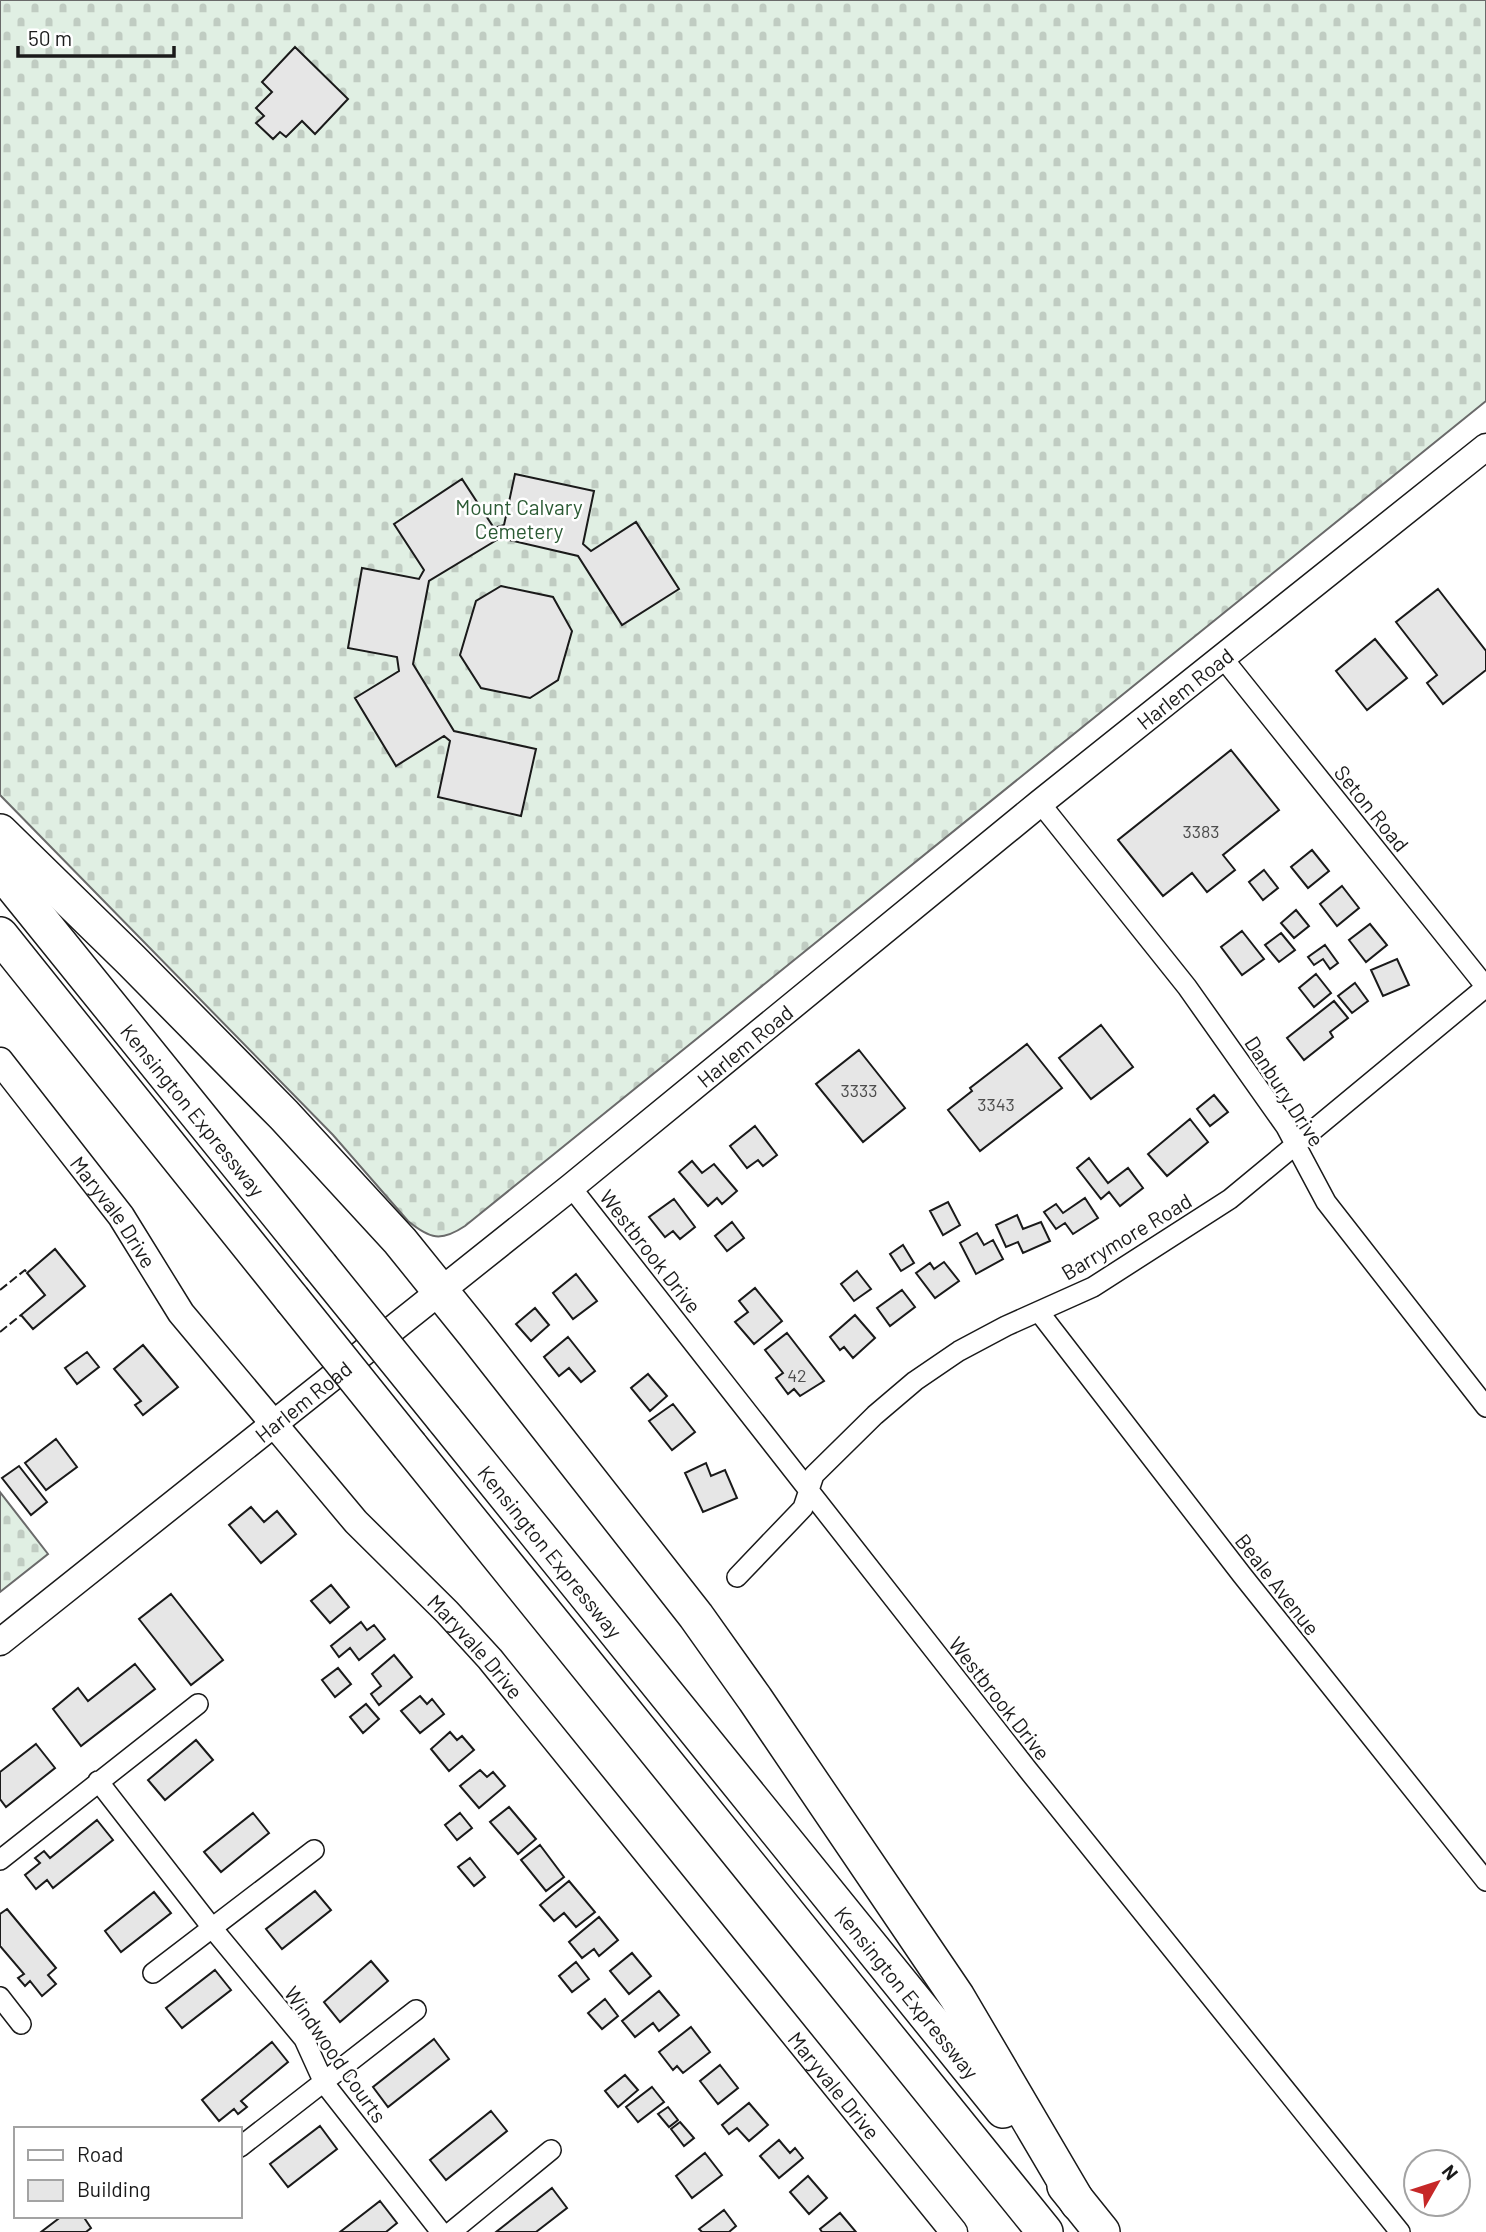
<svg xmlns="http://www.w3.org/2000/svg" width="1486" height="2232" font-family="Barlow,sans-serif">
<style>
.cemetery{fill:url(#cemetery-stones);stroke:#6a6a6a;stroke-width:2}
.building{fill:#e6e6e6;stroke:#1a1a1a;stroke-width:2}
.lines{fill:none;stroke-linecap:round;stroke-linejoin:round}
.street-casing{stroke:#1a1a1a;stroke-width:22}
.secondary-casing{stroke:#1a1a1a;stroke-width:29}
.highway-casing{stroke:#1a1a1a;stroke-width:38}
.street{stroke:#fff;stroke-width:19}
.secondary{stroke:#fff;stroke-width:26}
.highway{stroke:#fff;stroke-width:35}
.highway-bridge-casing{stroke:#1a1a1a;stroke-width:38;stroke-linecap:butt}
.highway-bridge{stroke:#fff;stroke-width:35}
.fence{stroke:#1a1a1a;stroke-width:2;stroke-dasharray:9 3.5;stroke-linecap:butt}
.labels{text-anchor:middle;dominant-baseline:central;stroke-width:5;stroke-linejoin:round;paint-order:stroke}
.number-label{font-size:18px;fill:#4d4d4d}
.park-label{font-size:21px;fill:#2b5a34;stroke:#fff}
.street-label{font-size:21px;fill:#1a1a1a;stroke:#fff}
</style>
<defs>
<pattern id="cemetery-stones" width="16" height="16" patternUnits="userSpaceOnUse" patternTransform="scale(1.75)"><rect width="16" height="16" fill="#e0efe3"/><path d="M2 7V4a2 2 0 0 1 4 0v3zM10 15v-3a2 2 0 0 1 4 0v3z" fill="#c0ccc2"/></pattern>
</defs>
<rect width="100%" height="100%" fill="#fff"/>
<path class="cemetery" d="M 0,0 L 1486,0 L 1486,401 L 465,1226 C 441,1242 430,1239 408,1221 L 333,1135 L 0,795 Z
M 0,1492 L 48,1554 L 0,1592 Z"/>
<path class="building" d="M 295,47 L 348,99 L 315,134 L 302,121 L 286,137 L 280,132 L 273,139 L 256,123 L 264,116 L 256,108 L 272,92 L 262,82 Z
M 515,474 L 594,491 L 583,544 L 591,551 L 636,522 L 679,589 L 622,625 L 578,556 L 500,538 L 429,581 L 413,664 L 454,731 L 536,749 L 521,816 L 438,797 L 450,741 L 444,736 L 396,766 L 355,698 L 399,671 L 397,657 L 348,648 L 362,568 L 419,579 L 424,570 L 394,524 L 462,479 L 494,528 L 504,525 Z
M 501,586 L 553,597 L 572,631 L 558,680 L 530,698 L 481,688 L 460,655 L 476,601 Z
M 1438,589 L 1486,651 L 1486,670 L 1443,704 L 1427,683 L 1437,675 L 1396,622 Z
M 1375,639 L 1407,678 L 1367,710 L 1336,671 Z
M 1231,750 L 1279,810 L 1223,855 L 1235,870 L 1207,892 L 1192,873 L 1163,896 L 1118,840 Z
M 1312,850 L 1329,871 L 1308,888 L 1291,867 Z
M 1264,870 L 1278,888 L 1263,900 L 1249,882 Z
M 1342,886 L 1359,908 L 1337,926 L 1320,904 Z
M 1296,910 L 1309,926 L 1294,938 L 1281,923 Z
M 1370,924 L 1387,945 L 1366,962 L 1349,940 Z
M 1242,931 L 1264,959 L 1242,975 L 1221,947 Z
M 1281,933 L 1295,950 L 1279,962 L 1265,945 Z
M 1325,945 L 1338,963 L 1330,969 L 1323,959 L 1314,965 L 1308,957 Z
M 1397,959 L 1409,985 L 1383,996 L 1371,970 Z
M 1316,974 L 1331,993 L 1314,1007 L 1299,988 Z
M 1355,983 L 1368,1001 L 1352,1013 L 1338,996 Z
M 1334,1001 L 1348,1018 L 1330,1032 L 1333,1037 L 1304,1060 L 1287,1038 Z
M 1101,1025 L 1133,1067 L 1091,1099 L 1059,1058 Z
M 1027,1044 L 1062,1088 L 980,1151 L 948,1110 L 972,1091 L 970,1088 Z
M 859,1050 L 905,1108 L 863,1142 L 816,1084 Z
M 1214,1095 L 1228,1112 L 1210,1126 L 1197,1109 Z
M 1190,1119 L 1208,1142 L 1167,1176 L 1148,1154 Z
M 755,1126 L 777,1155 L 763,1166 L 758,1160 L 747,1168 L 730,1146 Z
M 1089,1158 L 1108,1183 L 1128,1168 L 1143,1188 L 1120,1206 L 1109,1192 L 1101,1199 L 1077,1168 Z
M 692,1161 L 702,1173 L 714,1164 L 737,1191 L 722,1204 L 717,1198 L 708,1206 L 679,1172 Z
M 1085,1198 L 1098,1218 L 1073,1234 L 1065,1223 L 1056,1229 L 1044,1212 L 1056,1204 L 1063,1213 Z
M 674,1199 L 695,1227 L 680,1239 L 673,1231 L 665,1237 L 649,1217 Z
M 948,1202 L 960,1225 L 943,1235 L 930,1211 Z
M 1017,1215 L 1023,1229 L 1041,1222 L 1050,1241 L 1023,1253 L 1018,1242 L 1006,1247 L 996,1225 Z
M 732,1222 L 744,1238 L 727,1251 L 715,1236 Z
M 977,1233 L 984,1245 L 993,1240 L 1003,1259 L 976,1274 L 960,1243 Z
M 903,1245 L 914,1263 L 901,1271 L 890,1254 Z
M 55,1249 L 85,1286 L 33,1329 L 21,1315 L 45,1295 L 27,1273 Z
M 944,1262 L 959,1281 L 935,1298 L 916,1273 L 930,1263 L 934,1269 Z
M 857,1271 L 871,1289 L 854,1301 L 841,1284 Z
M 576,1274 L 597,1301 L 573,1319 L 553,1293 Z
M 755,1288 L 782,1321 L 754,1344 L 735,1322 L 748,1312 L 739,1301 Z
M 902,1290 L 915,1307 L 890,1326 L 877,1308 Z
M 535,1308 L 549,1325 L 531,1341 L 516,1324 Z
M 855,1315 L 875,1338 L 853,1358 L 844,1347 L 840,1350 L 830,1337 Z
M 787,1333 L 824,1381 L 800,1396 L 794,1389 L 788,1394 L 776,1378 L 783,1373 L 765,1350 Z
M 568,1337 L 595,1371 L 581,1382 L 569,1368 L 559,1376 L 544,1357 Z
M 143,1345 L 178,1387 L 143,1415 L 135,1405 L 141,1401 L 114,1369 Z
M 87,1352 L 99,1367 L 77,1384 L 65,1368 Z
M 648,1374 L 667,1396 L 650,1411 L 631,1388 Z
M 673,1404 L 695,1432 L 672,1450 L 649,1421 Z
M 56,1439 L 77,1467 L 46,1490 L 25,1463 Z
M 706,1463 L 711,1476 L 725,1470 L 737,1498 L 703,1512 L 685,1473 Z
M 19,1466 L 47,1502 L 31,1515 L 2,1478 Z
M 251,1507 L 264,1522 L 277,1511 L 296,1534 L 261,1563 L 229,1525 Z
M 331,1585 L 349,1607 L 330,1623 L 311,1601 Z
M 171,1594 L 223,1660 L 191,1685 L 139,1619 Z
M 361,1622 L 367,1630 L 374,1625 L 385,1639 L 359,1660 L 350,1648 L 339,1657 L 331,1646 Z
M 394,1655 L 412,1677 L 379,1705 L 371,1694 L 381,1686 L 372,1674 Z
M 135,1664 L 155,1689 L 81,1746 L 53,1709 L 78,1688 L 88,1701 Z
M 338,1668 L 351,1684 L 335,1697 L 322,1680 Z
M 420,1696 L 427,1704 L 432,1699 L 444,1714 L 420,1733 L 401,1711 Z
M 366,1704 L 379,1719 L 363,1733 L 350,1717 Z
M 450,1732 L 457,1740 L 462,1736 L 474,1750 L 449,1771 L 431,1749 Z
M 196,1740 L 213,1760 L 165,1800 L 148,1780 Z
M 36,1744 L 55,1768 L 6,1807 L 0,1799 L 0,1772 Z
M 480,1770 L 487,1777 L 493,1772 L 505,1786 L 479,1808 L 460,1786 Z
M 509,1807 L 536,1839 L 518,1854 L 490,1822 Z
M 253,1813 L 269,1833 L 221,1872 L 204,1852 Z
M 460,1813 L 472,1828 L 457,1840 L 445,1825 Z
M 97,1820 L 113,1840 L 53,1888 L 47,1880 L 36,1889 L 25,1875 L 40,1863 L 35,1858 L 44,1851 L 50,1858 Z
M 540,1845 L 564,1877 L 546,1891 L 521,1860 Z
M 470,1858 L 485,1877 L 474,1886 L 458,1867 Z
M 569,1881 L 595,1912 L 576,1927 L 564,1913 L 554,1921 L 540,1905 Z
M 315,1891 L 331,1910 L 282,1949 L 266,1929 Z
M 154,1892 L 171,1913 L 121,1952 L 105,1931 Z
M 7,1909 L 56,1968 L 48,1975 L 56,1984 L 42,1996 L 30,1981 L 25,1986 L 18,1978 L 24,1974 L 0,1946 L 0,1914 Z
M 599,1917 L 618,1940 L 599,1956 L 594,1949 L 582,1958 L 569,1942 Z
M 632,1953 L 651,1976 L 629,1994 L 610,1971 Z
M 371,1961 L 388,1981 L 340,2022 L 324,2002 Z
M 576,1962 L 589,1979 L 572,1992 L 559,1976 Z
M 215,1970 L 231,1990 L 182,2028 L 166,2008 Z
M 659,1991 L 679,2015 L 659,2031 L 653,2023 L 635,2037 L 622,2021 Z
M 605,1999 L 618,2016 L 602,2029 L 588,2013 Z
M 691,2027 L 710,2052 L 683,2073 L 677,2066 L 673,2070 L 659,2052 Z
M 434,2039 L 449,2059 L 388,2107 L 373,2087 Z
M 272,2042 L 288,2062 L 241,2101 L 247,2107 L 238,2114 L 234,2109 L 219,2121 L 202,2100 Z
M 720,2065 L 738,2088 L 718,2104 L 700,2081 Z
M 625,2075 L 638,2090 L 618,2107 L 605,2091 Z
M 652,2087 L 664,2102 L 638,2122 L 626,2107 Z
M 749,2103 L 768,2125 L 749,2141 L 737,2128 L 729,2134 L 722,2125 Z
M 668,2107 L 678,2120 L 669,2127 L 658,2114 Z
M 491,2111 L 507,2131 L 446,2180 L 430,2160 Z
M 680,2122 L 694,2138 L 684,2146 L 671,2129 Z
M 320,2126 L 337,2149 L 288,2187 L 270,2164 Z
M 779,2140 L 790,2153 L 795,2148 L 803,2158 L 779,2178 L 760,2156 Z
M 705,2153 L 722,2175 L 692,2198 L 676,2176 Z
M 808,2176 L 827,2198 L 809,2214 L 790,2192 Z
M 552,2188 L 567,2208 L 536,2232 L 496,2232 Z
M 380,2201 L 397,2223 L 386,2232 L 340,2232 Z
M 724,2210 L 736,2226 L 729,2232 L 702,2232 L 699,2229 Z
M 840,2213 L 856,2232 L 822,2232 L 820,2229 Z
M 62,2216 L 83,2216 L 91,2228 L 86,2232 L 41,2232 Z"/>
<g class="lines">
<defs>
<path id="street" d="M 1222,657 L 1486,987
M 1040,803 L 1187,987 L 1286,1127 L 1326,1202 L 1486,1407
M 571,1187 L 1028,1770 L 1400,2232
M 1039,1312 L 1242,1575 L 1486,1881
M 737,1577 L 803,1508 L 814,1475 L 875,1415 L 915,1381 L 959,1351 L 1006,1326 L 1093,1287 L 1230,1199 L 1486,987
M 98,1781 L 213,1929 L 304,2039 L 324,2083 L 441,2232
M 0,1860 L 198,1704
M 153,1973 L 314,1850
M 0,1997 L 21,2024
M 240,2147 L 416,2010
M 451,2232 L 551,2150"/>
<g id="secondary">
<path id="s1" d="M 0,1061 L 121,1216 L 181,1313 L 356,1522 L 447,1612 L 490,1659 L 954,2232"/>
<path id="s2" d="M 0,1642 L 571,1187 L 1040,803 L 1486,447"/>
</g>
<g id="highway">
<path d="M 0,832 L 131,960 L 284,1115 L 400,1241 L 475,1334 L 696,1616 L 755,1699 L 957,1997 L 1078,2203"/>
<path id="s3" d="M 0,870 L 320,1266"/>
<path d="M 0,935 L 292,1299"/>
<path id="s4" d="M 444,1419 L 1003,2110"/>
<path d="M 410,1446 L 1045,2232"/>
<path d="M 1065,2186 L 1102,2232"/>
</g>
</defs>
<use href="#street" class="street-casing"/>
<use href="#secondary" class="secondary-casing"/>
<use href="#highway" class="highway-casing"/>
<use href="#street" class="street"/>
<use href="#secondary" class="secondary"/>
<use href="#highway" class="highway"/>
<defs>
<path id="highway-bridge" d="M 320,1266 L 444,1419
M 292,1299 L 410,1446"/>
</defs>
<use href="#highway-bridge" class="highway-bridge-casing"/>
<use href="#highway-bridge" class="highway-bridge"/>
<path class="fence" d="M 0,1290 L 25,1270 L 27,1273
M 0,1332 L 21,1315"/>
</g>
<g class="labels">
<g class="number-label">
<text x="1201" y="831">3383</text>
<text x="859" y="1090">3333</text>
<text x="996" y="1104">3343</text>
<text x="797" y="1375">42</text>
</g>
<g class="park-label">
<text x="519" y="506">Mount Calvary<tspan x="519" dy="24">Cemetery</tspan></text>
</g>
<g class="street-label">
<text stroke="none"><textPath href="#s2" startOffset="1521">Harlem Road</textPath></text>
<text transform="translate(1372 808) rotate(51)">Seton Road</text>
<text stroke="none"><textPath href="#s2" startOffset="954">Harlem Road</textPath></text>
<text transform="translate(1285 1091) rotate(57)">Danbury Drive</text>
<text stroke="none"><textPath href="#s3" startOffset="308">Kensington Expressway</textPath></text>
<text stroke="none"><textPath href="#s1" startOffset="189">Maryvale Drive</textPath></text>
<text transform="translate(1126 1236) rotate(-31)">Barrymore Road</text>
<text transform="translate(651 1251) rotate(52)">Westbrook Drive</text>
<text stroke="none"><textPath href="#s2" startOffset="387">Harlem Road</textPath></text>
<text stroke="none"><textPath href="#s4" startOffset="170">Kensington Expressway</textPath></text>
<text transform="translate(1278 1584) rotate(52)">Beale Avenue</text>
<text stroke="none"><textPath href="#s1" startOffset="756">Maryvale Drive</textPath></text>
<text transform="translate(1000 1698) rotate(52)">Westbrook Drive</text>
<text stroke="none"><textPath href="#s4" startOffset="737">Kensington Expressway</textPath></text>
<text transform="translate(336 2054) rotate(55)">Windwood Courts</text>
<text stroke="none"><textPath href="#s1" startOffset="1323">Maryvale Drive</textPath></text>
</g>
</g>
<rect x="14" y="2127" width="228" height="91" fill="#ffffff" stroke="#a3a3a3" stroke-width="2"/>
<rect x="28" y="2150" width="35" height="10" fill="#ffffff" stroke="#a3a3a3" stroke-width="2"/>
<text x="77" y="2162" font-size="21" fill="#1a1a1a">Road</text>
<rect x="28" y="2180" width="35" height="21" fill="#e6e6e6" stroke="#a3a3a3" stroke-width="2"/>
<text x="77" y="2197" font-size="21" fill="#1a1a1a">Building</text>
<g transform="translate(1437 2183) rotate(51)"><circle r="33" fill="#ffffff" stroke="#a3a3a3" stroke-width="2"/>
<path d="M0-5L12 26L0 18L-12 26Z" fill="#c62828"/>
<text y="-10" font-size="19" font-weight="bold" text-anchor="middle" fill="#1a1a1a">N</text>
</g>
<path d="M18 46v10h156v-10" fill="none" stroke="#1a1a1a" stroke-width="3.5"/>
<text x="28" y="46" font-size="21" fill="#1a1a1a" stroke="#ffffff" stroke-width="5" paint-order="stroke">50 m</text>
</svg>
